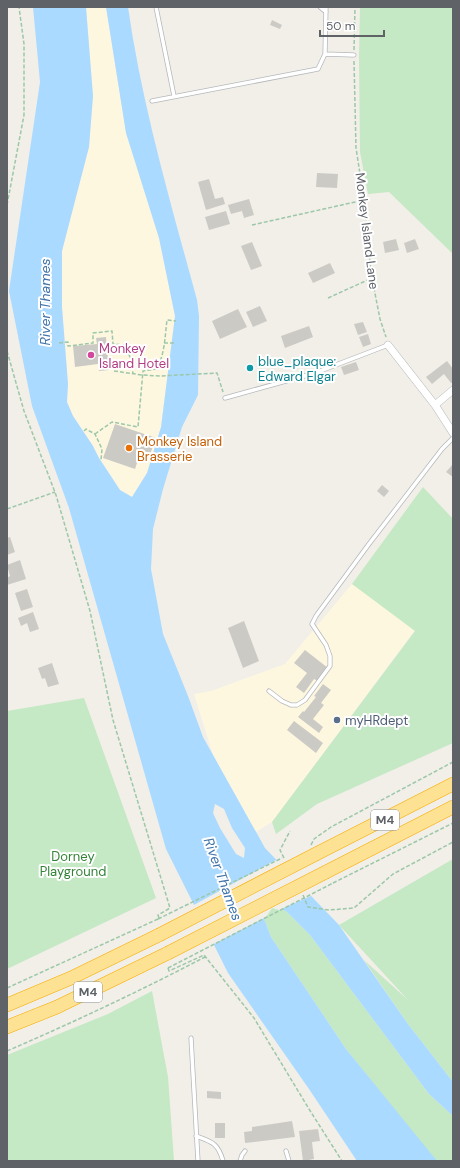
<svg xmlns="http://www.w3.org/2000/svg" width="460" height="1168" font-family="'DM Sans',sans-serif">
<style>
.commercial{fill:#fef7e0}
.green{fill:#c5e8c5}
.water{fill:#aadaff;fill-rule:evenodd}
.pier{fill:#f1efe8}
.building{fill:#cccac5}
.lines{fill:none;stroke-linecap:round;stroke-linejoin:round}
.service-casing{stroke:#b5b8bc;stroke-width:5}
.minor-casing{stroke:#b5b8bc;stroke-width:8}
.motorway-casing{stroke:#f9ab00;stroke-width:14}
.path{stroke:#9cc7a9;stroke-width:1.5;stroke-dasharray:4 2;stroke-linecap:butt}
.service{stroke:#fff;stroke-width:3.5}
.minor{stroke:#fff;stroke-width:7}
.motorway{stroke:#fde293;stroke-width:13}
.motorway-bridge-casing{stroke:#f9ab00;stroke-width:14;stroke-linecap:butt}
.path-bridge{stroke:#9cc7a9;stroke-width:1.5;stroke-dasharray:4 2;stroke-linecap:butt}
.motorway-bridge{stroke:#fde293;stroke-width:13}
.hotel-dot{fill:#d1479c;stroke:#fff;stroke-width:1.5}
.culture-dot{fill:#0f9aa8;stroke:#fff;stroke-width:1.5}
.food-dot{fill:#e8710a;stroke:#fff;stroke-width:1.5}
.service-dot{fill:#5c6f8a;stroke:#fff;stroke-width:1.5}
.labels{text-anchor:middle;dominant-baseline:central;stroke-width:4;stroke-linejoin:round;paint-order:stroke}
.shield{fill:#fff;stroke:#8f9295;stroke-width:1}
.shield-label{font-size:12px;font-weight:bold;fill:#5f6368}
.street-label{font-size:13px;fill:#5f6368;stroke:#fff}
.hotel-label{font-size:13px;fill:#b23c85;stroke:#fff;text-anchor:start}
.culture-label{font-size:13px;fill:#0d838f;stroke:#fff;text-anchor:start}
.food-label{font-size:13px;fill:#c56008;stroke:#fff;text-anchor:start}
.service-label{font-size:13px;fill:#4e5e75;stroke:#fff;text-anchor:start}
.park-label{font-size:13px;fill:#348238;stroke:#fff}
.water-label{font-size:14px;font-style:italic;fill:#4174aa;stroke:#fff}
</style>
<rect width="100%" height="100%" fill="#f1efe8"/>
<path class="commercial" d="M 86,7 L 106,7 L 126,133 L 159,238 L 175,316 L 161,427 L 147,473 L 132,497 L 120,490 L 99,458 L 93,446 L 73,416 L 67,402 L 68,384 L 62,307 L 62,251 L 89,147 L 93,96 Z
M 352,584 L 415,630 L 272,822 L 253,834 L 213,755 L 194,694 L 211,691 L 285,664 Z"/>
<path class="green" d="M 360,7 L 453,7 L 452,253 L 389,192 L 368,194 L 360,152 L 359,58 Z
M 423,487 L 453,519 L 453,743 L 317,804 L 276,834 L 272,822 L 415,631 L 352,584 Z
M 84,698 L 156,898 L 7,969 L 7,711 Z
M 453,859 L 453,1082 L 408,1024 L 364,960 L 408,1000 L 339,925 Z
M 271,906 L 286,911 L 310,935 L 429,1094 L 453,1116 L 453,1161 L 437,1161 L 434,1159 L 346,1049 L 271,937 L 263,916 Z
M 152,991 L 168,1077 L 174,1161 L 7,1161 L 7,1055 L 108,1014 Z"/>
<path class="water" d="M 33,7 L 86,7 L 93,96 L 89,147 L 62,251 L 62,307 L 68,384 L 67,402 L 73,416 L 93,446 L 99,458 L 120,490 L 132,497 L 147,473 L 161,427 L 175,316 L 159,238 L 126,133 L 106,7 L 128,7 C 142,106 171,204 197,300 L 199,316 L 198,395 L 182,427 L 163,489 L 153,529 L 151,569 L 163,634 L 188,696 L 203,737 L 265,848 L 339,925 L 408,1024 L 453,1082 L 453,1116 L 429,1094 L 310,935 L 286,911 L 271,906 L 263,916 L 271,937 L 346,1049 L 437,1161 L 357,1161 L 309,1089 L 228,973 L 166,849 L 69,508 L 32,406 L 9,291 L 40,82 ZM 215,804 L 224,809 L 232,828 L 245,848 L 244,858 L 236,854 L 220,828 L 213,813 Z"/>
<path class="pier" d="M 278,859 L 313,895 L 279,910 L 272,908 L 266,917 L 212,945 L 192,906 Z"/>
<path class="building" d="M 272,20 L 282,25 L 280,29 L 270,25 Z
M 317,173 L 338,174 L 337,188 L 316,187 Z
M 209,179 L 215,199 L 223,197 L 225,204 L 206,210 L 198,182 Z
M 249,199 L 254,215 L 244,218 L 242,211 L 231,214 L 228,205 Z
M 226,211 L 230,224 L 209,230 L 205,217 Z
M 396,239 L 399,250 L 385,253 L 383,242 Z
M 415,239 L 419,249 L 407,253 L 404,243 Z
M 252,242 L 262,266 L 251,270 L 241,246 Z
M 330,263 L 335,273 L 313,283 L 308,273 Z
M 260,306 L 267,321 L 253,327 L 246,312 Z
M 238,309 L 247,327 L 220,339 L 212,321 Z
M 363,322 L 367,332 L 358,335 L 354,324 Z
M 309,326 L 313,337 L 285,348 L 281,336 Z
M 368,334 L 371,344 L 363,347 L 359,337 Z
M 106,337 L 109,370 L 99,371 L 98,364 L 75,367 L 73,346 L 97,344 L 96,338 Z
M 447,361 L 453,369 L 453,382 L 451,383 L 444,374 L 432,384 L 426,377 Z
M 356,362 L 359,370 L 344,375 L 341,367 Z
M 115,424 L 156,438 L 148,460 L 139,457 L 135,469 L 103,458 Z
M 453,464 L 453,477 L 446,472 Z
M 382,485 L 389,491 L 384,497 L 377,491 Z
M 10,537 L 15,552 L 7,555 L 7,538 Z
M 20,560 L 26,579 L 7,585 L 7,578 L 10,576 L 7,565 Z
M 27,589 L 33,607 L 21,611 L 15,593 Z
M 33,612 L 39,629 L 30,632 L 27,623 L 21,626 L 18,618 Z
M 244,621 L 259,661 L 243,668 L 228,628 Z
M 305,650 L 328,668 L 318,681 L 314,679 L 304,693 L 296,687 L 307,673 L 294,663 Z
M 52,663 L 59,684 L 48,687 L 45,678 L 42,679 L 38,668 Z
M 323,684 L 331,690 L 321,703 L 324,705 L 313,719 L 323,727 L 319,733 L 298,717 L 303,711 L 304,712 L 316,697 L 314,696 Z
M 294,721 L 323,743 L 316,753 L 287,730 Z
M 207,1091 L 221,1092 L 221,1099 L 207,1098 Z
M 292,1121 L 295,1137 L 245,1143 L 244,1132 L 252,1131 L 252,1127 Z
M 215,1123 L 225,1123 L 225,1138 L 215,1138 Z
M 318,1129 L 320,1141 L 312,1142 L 314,1159 L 303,1161 L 299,1131 Z"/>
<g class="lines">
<defs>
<path id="service" d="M 156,7 L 174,96
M 320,7 L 326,12
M 325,54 L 354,55
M 152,101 L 318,69 L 325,54 L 326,7
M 225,398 L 315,373 L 388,345
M 269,691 L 282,701 L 291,705 L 297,705 L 305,700 L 330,666 L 330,656 L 326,645 L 312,624 L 316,616 L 369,544 L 442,449 L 453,438
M 191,1038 L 198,1161
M 196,1136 C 212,1142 218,1143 223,1161
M 286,1151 L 289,1161
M 240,1161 L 242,1155 L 245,1151"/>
<path id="minor" d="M 388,345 L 435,405 L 453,433
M 435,405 L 453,390"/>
<path id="motorway" d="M 316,854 L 453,784
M 326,872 L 453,807
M 7,1005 L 71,978 L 159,935
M 7,1027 L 57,1007 L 168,953"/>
</defs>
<use href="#service" class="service-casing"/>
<use href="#minor" class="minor-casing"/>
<use href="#motorway" class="motorway-casing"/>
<path class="path" d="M 354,50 L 355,7
M 354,61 L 356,148 L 364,200 L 371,273 L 380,319 L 386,337
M 7,205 L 24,115 L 24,44 L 19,7
M 252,225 L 364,200
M 328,298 L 372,278
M 59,343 L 68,342 L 68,346 L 93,343 L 93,333 L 112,331 L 113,344 L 125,345 L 130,357 L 133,373
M 164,343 L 174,343
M 7,351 L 24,411 L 56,495 L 90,611 L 113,720 L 170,908 L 158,915 L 159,918
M 114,371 L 142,375 L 160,376 L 217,373 L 223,392
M 84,431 L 86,429 L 95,434 L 102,449 L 101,460
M 95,434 L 112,422 L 138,427 L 143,371 L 156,369 C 165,356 165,335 167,320 L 176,321
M 7,509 L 55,492
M 311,845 L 314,839 L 331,827 L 453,762
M 284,858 L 280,850 L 290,831
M 333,883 L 453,823
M 303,895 L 308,907 L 329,910 L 354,908 L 393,874 L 453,842
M 168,968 L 169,971 L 204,955 L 254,1018 L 309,1109 L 342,1161
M 7,988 L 158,919
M 7,1051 C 74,1022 140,991 205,957"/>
<use href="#service" class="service"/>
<use href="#minor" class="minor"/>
<use href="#motorway" class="motorway"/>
<defs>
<path id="motorway-bridge" d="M 159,935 L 316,854
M 168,953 L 326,872"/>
</defs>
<use href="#motorway-bridge" class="motorway-bridge-casing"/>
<path class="path-bridge" d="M 158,919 L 282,858
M 168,968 L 333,883"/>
<use href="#motorway-bridge" class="motorway-bridge"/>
</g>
<circle class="hotel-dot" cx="91" cy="355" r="4"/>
<circle class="culture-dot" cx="250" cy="368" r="4"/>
<circle class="food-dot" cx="129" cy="448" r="4"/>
<circle class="service-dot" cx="337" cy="720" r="4"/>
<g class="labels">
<g class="shield">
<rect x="371" y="810" width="28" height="20" rx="3"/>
<rect x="74" y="982" width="28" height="20" rx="3"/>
</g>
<g class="shield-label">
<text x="385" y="820">M4</text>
<text x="88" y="992">M4</text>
</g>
<g class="street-label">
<text transform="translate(367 231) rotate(83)">Monkey Island Lane</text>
</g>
<g class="hotel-label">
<text x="99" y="348">Monkey<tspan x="99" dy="15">Island Hotel</tspan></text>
</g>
<g class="culture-label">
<text x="258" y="361">blue_plaque:<tspan x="258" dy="15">Edward Elgar</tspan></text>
</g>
<g class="food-label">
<text x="137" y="441">Monkey Island<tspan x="137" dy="15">Brasserie</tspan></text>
</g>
<g class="service-label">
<text x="345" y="720">myHRdept</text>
</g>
<g class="park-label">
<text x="73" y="856">Dorney<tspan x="73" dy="15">Playground</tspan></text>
</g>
<g class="water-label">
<text transform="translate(45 302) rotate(-90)">River Thames</text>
<text transform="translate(223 879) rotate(70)">River Thames</text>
</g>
</g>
<rect width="460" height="1168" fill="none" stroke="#5f6368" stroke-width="16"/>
<path d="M320 30v6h64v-6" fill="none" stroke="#5f6368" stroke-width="2"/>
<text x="326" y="30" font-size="12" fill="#5f6368" stroke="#ffffff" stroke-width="3" paint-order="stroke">50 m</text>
</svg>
